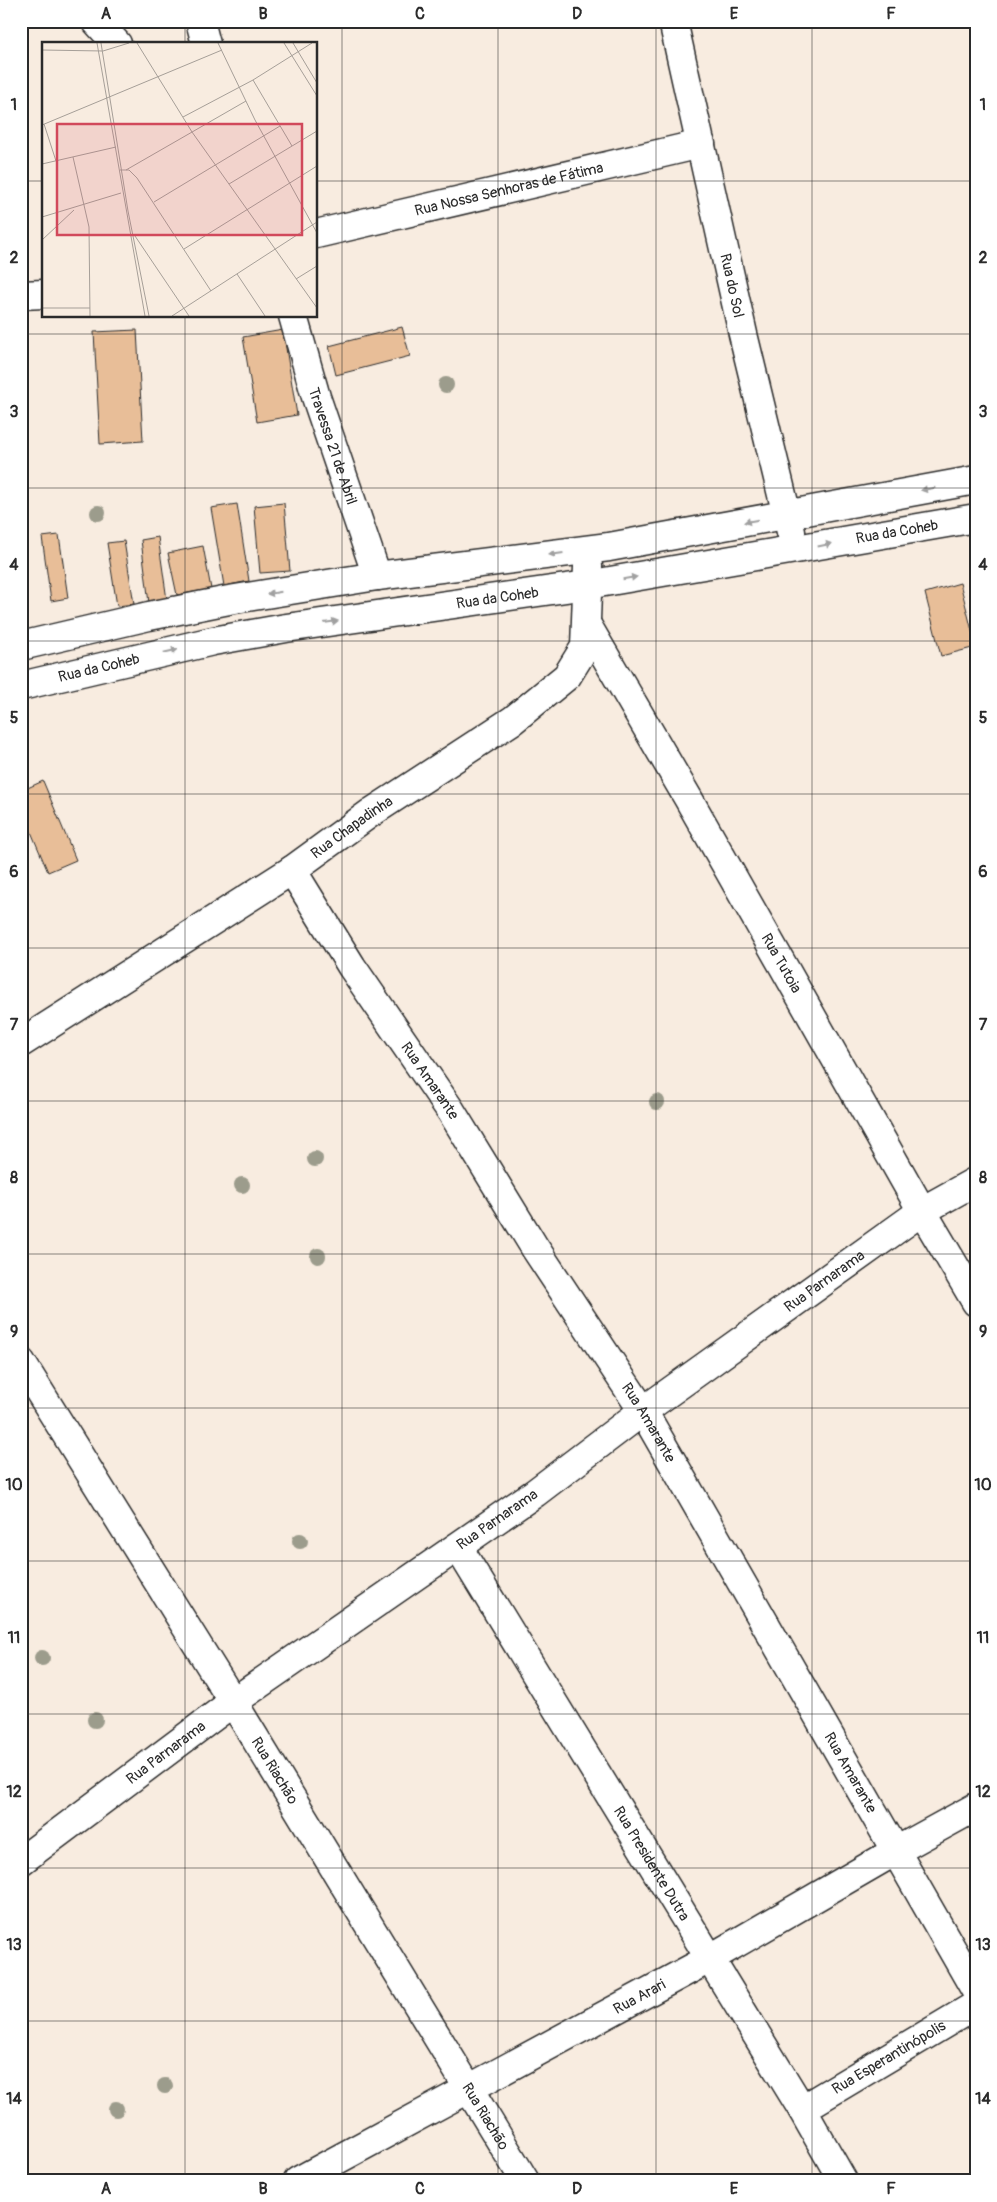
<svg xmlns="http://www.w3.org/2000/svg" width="997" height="2202" font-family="Pangolin,sans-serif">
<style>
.building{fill:#e8be98;stroke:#2b2b2b}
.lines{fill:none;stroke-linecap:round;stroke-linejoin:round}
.minor-casing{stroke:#2b2b2b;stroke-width:31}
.minor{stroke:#fff;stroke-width:28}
.tree{fill:#9c9c8c}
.oneway{fill:#a0a0a0}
.grid{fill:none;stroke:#2b2b2b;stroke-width:1;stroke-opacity:0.55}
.labels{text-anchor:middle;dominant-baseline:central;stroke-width:4;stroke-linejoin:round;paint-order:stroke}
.street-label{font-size:15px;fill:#2b2b2b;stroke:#fff}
.inset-road{fill:none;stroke:#a69f98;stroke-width:1}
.view{fill:#d1495b;fill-opacity:0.15;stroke:#d1495b;stroke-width:2.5}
.inset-edge{fill:none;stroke:#2b2b2b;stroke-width:2.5}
.neatline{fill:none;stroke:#2b2b2b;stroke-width:2}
.grid-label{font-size:16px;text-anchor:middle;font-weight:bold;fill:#2b2b2b}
</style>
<rect width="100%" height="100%" fill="#f8ece0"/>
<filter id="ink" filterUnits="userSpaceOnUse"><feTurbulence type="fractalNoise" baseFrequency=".02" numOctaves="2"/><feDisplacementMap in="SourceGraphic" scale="10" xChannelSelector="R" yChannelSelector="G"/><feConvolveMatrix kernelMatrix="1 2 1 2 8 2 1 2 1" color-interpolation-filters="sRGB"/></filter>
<g filter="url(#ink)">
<path class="building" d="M 402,327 L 410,356 L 336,375 L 329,346 Z
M 137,330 L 143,441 L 100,444 L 94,332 Z
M 283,330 L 297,415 L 257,422 L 243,337 Z
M 284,503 L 290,571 L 260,573 L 254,506 Z
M 237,504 L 249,581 L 224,586 L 211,508 Z
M 59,535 L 68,598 L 51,601 L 42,537 Z
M 158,537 L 167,600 L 149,603 L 141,540 Z
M 124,541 L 134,604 L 117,606 L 107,543 Z
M 203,546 L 211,589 L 177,595 L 168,553 Z
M 960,583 L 976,647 L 941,656 L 925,593 Z
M 43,781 L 76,860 L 48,872 L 21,808 L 21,791 Z"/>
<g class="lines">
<defs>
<g id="minor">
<path d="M 96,21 L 117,44"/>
<path d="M 200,21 L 206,44"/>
<path id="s1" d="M 673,21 L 743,334 L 791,532"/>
<path id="s2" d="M 316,234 L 701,144"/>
<path d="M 21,295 L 44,294"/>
<path id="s3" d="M 293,316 L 316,397 L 377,576"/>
<path id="s4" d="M 587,625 L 688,798 L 922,1211 L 976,1302"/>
<path d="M 21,646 L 149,616 L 229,600 L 377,576 L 609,547 L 976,480"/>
<path id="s5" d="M 21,686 L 213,641 L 286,628 L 587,585 L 976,518"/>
<path id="s6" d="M 292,870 L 352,967 L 451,1111 L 535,1248 L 643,1411 L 976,1991"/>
<path id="s7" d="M 21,1043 L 292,870 L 369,814 L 513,720 L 551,689 L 567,676 L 585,647 L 588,566"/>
<path id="s8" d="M 21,1362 L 233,1702 L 525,2181"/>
<path id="s9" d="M 458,1547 L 802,2109 L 843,2181"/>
<path id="s10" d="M 21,1861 L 233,1702 L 535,1493 L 643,1411 L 922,1211 L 976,1181"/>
<path id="s11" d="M 802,2109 L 976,2005"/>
<path id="s12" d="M 298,2181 L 709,1959 L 894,1852 L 976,1807"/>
</g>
</defs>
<use href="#minor" class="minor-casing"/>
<use href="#minor" class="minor"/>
</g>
<g class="tree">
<circle cx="446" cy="385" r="8"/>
<circle cx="98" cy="513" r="8"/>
<circle cx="657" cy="1102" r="8"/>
<circle cx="315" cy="1159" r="8"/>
<circle cx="242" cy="1185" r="8"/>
<circle cx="318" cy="1256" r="8"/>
<circle cx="300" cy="1541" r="8"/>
<circle cx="42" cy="1658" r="8"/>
<circle cx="95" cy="1720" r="8"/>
<circle cx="165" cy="2086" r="8"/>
<circle cx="116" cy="2109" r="8"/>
</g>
<defs><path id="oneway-solid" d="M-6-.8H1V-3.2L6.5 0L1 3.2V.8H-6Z" transform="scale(1.25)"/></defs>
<g class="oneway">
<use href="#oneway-solid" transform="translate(928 489) rotate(170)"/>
<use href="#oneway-solid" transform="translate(751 521) rotate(170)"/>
<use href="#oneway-solid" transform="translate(825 545) rotate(-11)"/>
<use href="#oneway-solid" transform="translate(556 554) rotate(173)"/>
<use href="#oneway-solid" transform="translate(630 578) rotate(-9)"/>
<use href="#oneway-solid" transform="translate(274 593) rotate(171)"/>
<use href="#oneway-solid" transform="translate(331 622) rotate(-8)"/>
<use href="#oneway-solid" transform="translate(171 651) rotate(-13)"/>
</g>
</g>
<path class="grid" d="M 185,21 L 185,44M 342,21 L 342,2181M 498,21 L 498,2181M 656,21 L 656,2181M 812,21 L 812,2181M 21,181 L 44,181M 316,181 L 976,181M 185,316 L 185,2181M 21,334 L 976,334M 21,488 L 976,488M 21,641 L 976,641M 21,794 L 976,794M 21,948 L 976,948M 21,1101 L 976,1101M 21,1254 L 976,1254M 21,1408 L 976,1408M 21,1561 L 976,1561M 21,1714 L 976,1714M 21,1868 L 976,1868M 21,2021 L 976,2021"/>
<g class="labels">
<g class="street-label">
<text stroke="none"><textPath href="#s2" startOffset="198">Rua Nossa Senhoras de Fátima</textPath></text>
<text stroke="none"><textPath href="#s1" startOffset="271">Rua do Sol</textPath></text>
<text stroke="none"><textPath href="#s3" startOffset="136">Travessa 21 de Abril</textPath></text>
<text stroke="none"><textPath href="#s5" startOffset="890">Rua da Coheb</textPath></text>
<text stroke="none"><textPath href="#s5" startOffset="485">Rua da Coheb</textPath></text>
<text stroke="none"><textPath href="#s5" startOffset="80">Rua da Coheb</textPath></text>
<text stroke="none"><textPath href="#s7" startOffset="395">Rua Chapadinha</textPath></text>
<text stroke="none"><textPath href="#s4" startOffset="390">Rua Tutoia</textPath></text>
<text stroke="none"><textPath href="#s6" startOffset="252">Rua Amarante</textPath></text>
<text stroke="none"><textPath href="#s10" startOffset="991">Rua Parnarama</textPath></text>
<text stroke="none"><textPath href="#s6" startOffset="658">Rua Amarante</textPath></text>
<text stroke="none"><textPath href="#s10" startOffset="586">Rua Parnarama</textPath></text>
<text stroke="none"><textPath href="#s10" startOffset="181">Rua Parnarama</textPath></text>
<text stroke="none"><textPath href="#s8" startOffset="481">Rua Riachão</textPath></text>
<text stroke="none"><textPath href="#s6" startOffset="1062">Rua Amarante</textPath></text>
<text stroke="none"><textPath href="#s9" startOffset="371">Rua Presidente Dutra</textPath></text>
<text stroke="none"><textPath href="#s12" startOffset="388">Rua Arari</textPath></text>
<text stroke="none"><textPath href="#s11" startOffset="101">Rua Esperantinópolis</textPath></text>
<text stroke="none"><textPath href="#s8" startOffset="886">Rua Riachão</textPath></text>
</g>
</g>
<g transform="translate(42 42)">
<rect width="275" height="275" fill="#f8ece0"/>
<path class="inset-road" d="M 55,1 L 103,274M 59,1 L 86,169 L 107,274M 95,1 L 150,90 L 275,266M 176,1 L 213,78 L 275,191M 242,1 L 275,54M 251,1 L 275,41M 0,8 L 61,9 L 87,1M 211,38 L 250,104M 141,75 L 211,38 L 270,1M 2,82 L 14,119M 0,83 L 180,8M 31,115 L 47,185 L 48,274M 0,122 L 74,105M 78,128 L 87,128 L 95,136 L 169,249M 84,128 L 204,59M 187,142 L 275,89M 112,160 L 238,84M 0,175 L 79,151M 93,194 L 147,274M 0,198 L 32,168M 142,207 L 275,124M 195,232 L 223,274M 254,237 L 275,224M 0,266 L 48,266M 130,274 L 275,180"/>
<path class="view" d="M 15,82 L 260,82 L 260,193 L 15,193 Z"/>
<rect width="275" height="275" class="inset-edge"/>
</g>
<rect width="997" height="2202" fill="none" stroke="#fff" stroke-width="55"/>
<rect x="28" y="28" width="942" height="2146" class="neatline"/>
<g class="grid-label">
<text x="106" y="19">A</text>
<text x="263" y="19">B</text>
<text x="420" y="19">C</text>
<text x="577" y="19">D</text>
<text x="734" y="19">E</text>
<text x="891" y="19">F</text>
<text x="14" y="110">1</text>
<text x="983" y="110">1</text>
<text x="14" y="263">2</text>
<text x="983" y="263">2</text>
<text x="14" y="417">3</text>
<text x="983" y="417">3</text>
<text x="14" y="570">4</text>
<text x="983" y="570">4</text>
<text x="14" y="723">5</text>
<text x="983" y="723">5</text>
<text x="14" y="877">6</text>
<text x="983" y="877">6</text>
<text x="14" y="1030">7</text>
<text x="983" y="1030">7</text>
<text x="14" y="1183">8</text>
<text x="983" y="1183">8</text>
<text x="14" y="1337">9</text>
<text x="983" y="1337">9</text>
<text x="14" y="1490">10</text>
<text x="983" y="1490">10</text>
<text x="14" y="1643">11</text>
<text x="983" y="1643">11</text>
<text x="14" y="1797">12</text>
<text x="983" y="1797">12</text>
<text x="14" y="1950">13</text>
<text x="983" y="1950">13</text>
<text x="14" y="2104">14</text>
<text x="983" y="2104">14</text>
<text x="106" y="2194">A</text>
<text x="263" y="2194">B</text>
<text x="420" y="2194">C</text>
<text x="577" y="2194">D</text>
<text x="734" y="2194">E</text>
<text x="891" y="2194">F</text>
</g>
</svg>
